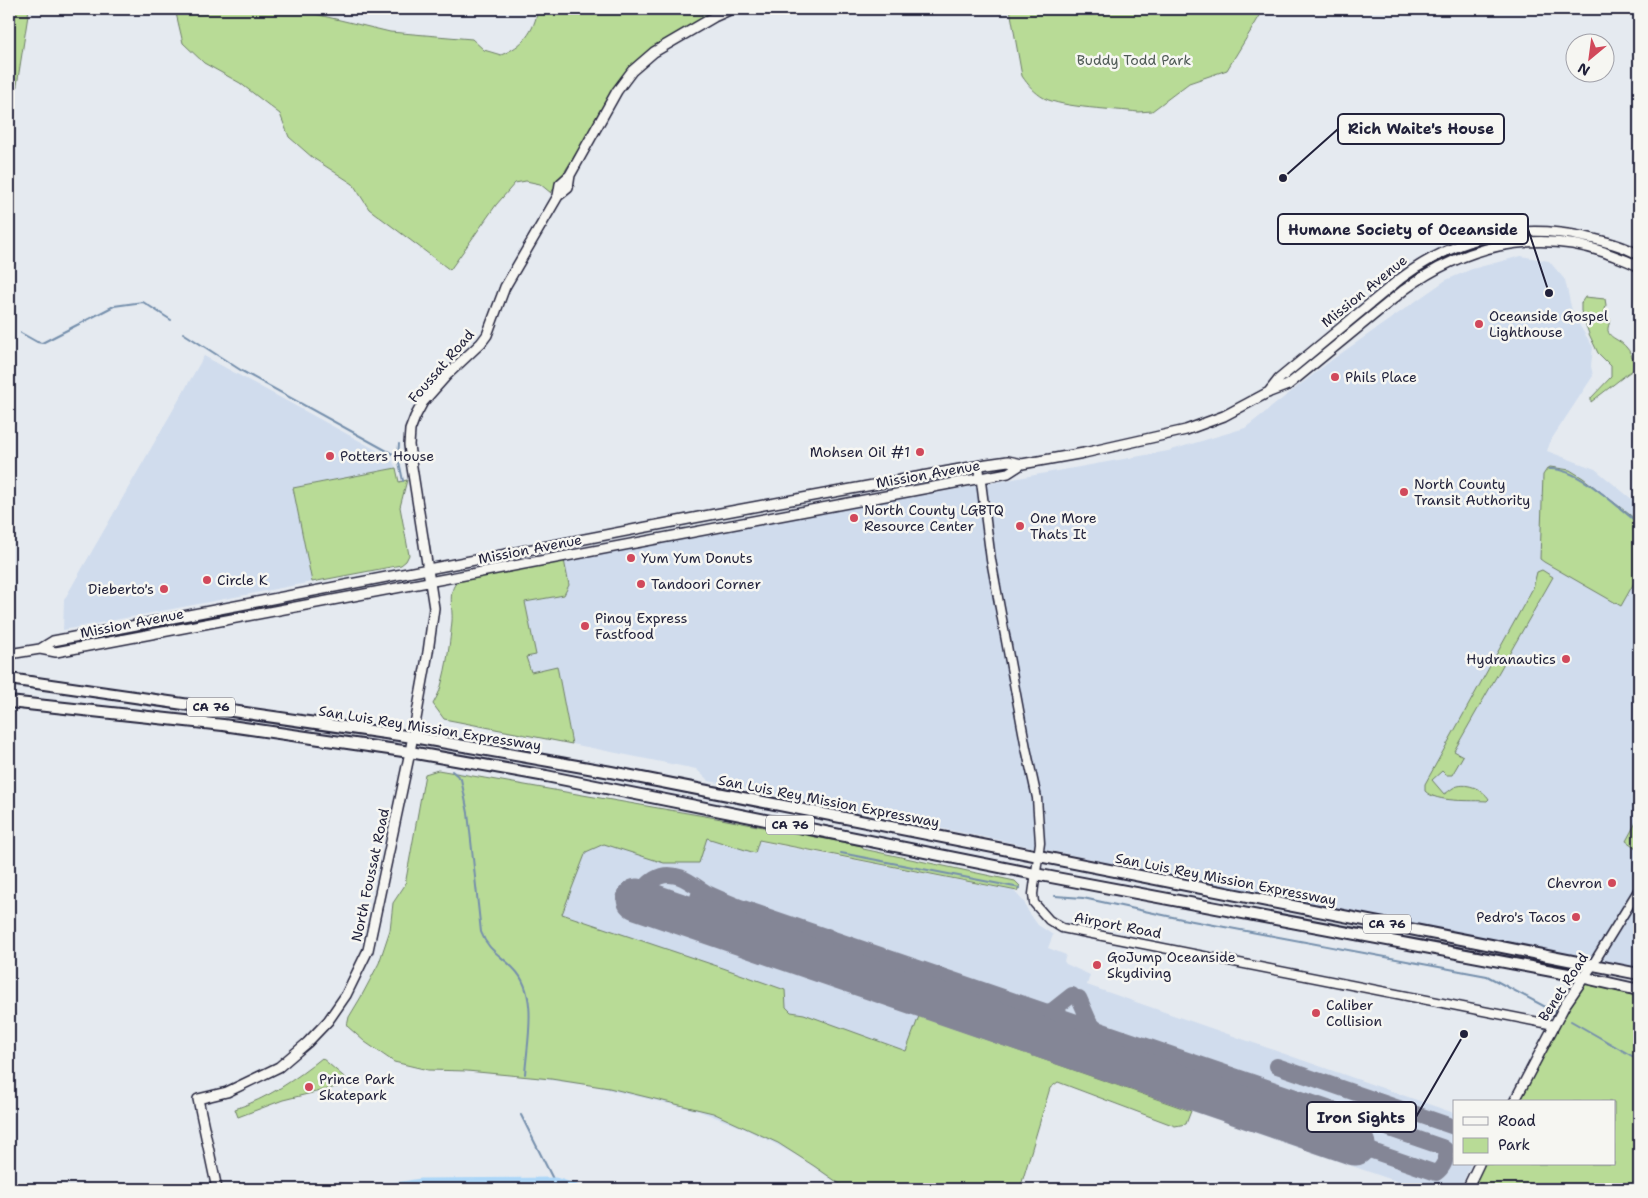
<svg xmlns="http://www.w3.org/2000/svg" width="1648" height="1198" font-family="'Shantell Sans',sans-serif">
<style>
.built{fill:#d0dced}
.green{fill:#b8db96;stroke:#6d7e68}
.lines{fill:none;stroke-linecap:round;stroke-linejoin:round}
.stream{stroke:#758fac;stroke-width:2}
.river{stroke:#add7f8;stroke-width:11}
.taxiway{stroke:#848696;stroke-width:16}
.runway{stroke:#848696;stroke-width:41}
.tertiary-casing{stroke:#22223b;stroke-width:11}
.secondary-casing{stroke:#22223b;stroke-width:12}
.primary-casing{stroke:#22223b;stroke-width:12}
.trunk-casing{stroke:#22223b;stroke-width:14}
.tertiary{stroke:#f6f6f2;stroke-width:8}
.secondary{stroke:#f6f6f2;stroke-width:9}
.primary{stroke:#f6f6f2;stroke-width:9}
.trunk{stroke:#f6f6f2;stroke-width:10}
.poi-dot{fill:#d1495b;stroke:#f6f6f2;stroke-width:2}
.labels{text-anchor:middle;dominant-baseline:central;stroke-width:5;stroke-linejoin:round;paint-order:stroke}
.shield{fill:#f6f6f2;stroke:#626272;stroke-width:1}
.shield-label{font-size:12px;font-weight:bold;fill:#22223b}
.park-label{font-size:14px;fill:#4f5a56;stroke:#f6f6f2}
.street-label{font-size:14px;fill:#22223b;stroke:#f6f6f2}
.poi-label{font-size:14px;fill:#22223b;stroke:#f6f6f2;text-anchor:start}
.leader{fill:none;stroke:#22223b;stroke-width:2}
.callout-dot{fill:#22223b;stroke:#f6f6f2;stroke-width:2}
.callout{fill:#f6f6f2;stroke:#22223b;stroke-width:2}
.callout-label{font-size:15px;text-anchor:middle;font-weight:bold;fill:#22223b}
</style>
<rect width="100%" height="100%" fill="#e5eaf0"/>
<filter id="ink" filterUnits="userSpaceOnUse"><feTurbulence type="fractalNoise" baseFrequency=".02" numOctaves="2"/><feDisplacementMap in="SourceGraphic" scale="10" xChannelSelector="R" yChannelSelector="G"/><feConvolveMatrix kernelMatrix="1 2 1 2 8 2 1 2 1" color-interpolation-filters="sRGB"/></filter>
<g filter="url(#ink)">
<path class="built" d="M 1521,256 L 1549,261 L 1565,280 L 1573,315 L 1593,347 L 1591,366 L 1593,376 L 1551,440 L 1547,451 L 1595,469 L 1639,505 L 1639,971 L 709,781 L 696,769 L 572,744 L 557,667 L 531,672 L 526,657 L 535,655 L 525,601 L 564,595 L 569,585 L 564,560 L 1168,451 L 1245,428 L 1333,359 L 1446,280 L 1472,269 Z
M 204,356 L 391,458 L 396,468 L 293,488 L 312,582 L 63,630 L 64,600 Z
M 451,771 L 466,773 L 471,785 L 1014,891 L 1024,902 L 1028,911 L 1038,925 L 1053,935 L 1048,948 L 1066,955 L 1064,961 L 1066,964 L 1090,975 L 1087,985 L 1454,1113 L 1454,1164 L 1471,1164 L 1460,1189 L 1419,1189 L 1079,1072 L 1049,1073 L 1003,1189 L 846,1189 L 798,1156 L 772,1142 L 741,1127 L 699,1111 L 594,1086 L 520,1076 L 448,780 Z"/>
<path class="green" d="M 9,9 L 29,9 L 9,136 Z
M 175,9 L 294,9 L 390,32 L 472,39 L 484,50 L 501,55 C 523,46 534,32 538,9 L 715,9 L 633,64 L 551,193 L 540,184 L 526,181 L 515,183 L 496,205 L 450,270 L 369,209 L 353,184 L 313,158 L 289,137 L 280,114 L 240,83 L 204,63 L 183,43 Z
M 1010,9 L 1264,9 L 1227,70 L 1189,83 L 1152,111 L 1138,112 C 1115,109 1063,108 1044,98 C 1035,93 1028,85 1022,76 Z
M 1585,297 L 1605,299 L 1606,305 L 1604,316 L 1611,320 C 1601,338 1618,337 1626,347 C 1630,351 1632,357 1634,362 L 1633,370 L 1627,374 L 1591,402 L 1591,398 L 1611,377 L 1611,366 L 1598,353 L 1589,334 L 1581,311 L 1581,303 Z
M 1550,467 L 1570,470 L 1583,478 L 1639,522 L 1639,574 L 1621,606 L 1544,562 L 1540,559 L 1543,475 L 1547,469 Z
M 396,468 L 399,482 L 407,480 L 400,507 L 409,555 L 406,561 L 401,565 L 312,582 L 293,488 Z
M 564,560 L 569,585 L 564,595 L 525,602 L 536,655 L 526,657 L 531,672 L 557,666 L 572,744 L 444,719 L 433,704 C 436,698 440,692 441,686 C 447,666 450,642 452,621 C 453,607 447,591 458,581 Z
M 1542,570 L 1553,577 L 1454,751 L 1463,756 L 1452,775 L 1446,775 L 1442,771 L 1432,780 L 1444,794 C 1447,793 1450,790 1453,788 C 1465,781 1483,789 1489,799 L 1487,801 C 1472,800 1436,803 1425,791 L 1425,784 L 1533,588 L 1537,572 Z
M 438,770 L 716,818 L 862,846 L 863,849 L 1015,881 L 1020,886 L 1017,891 L 759,840 L 755,853 L 707,838 L 699,863 L 664,863 L 604,844 L 586,852 L 562,914 L 723,968 L 785,990 L 786,1007 L 791,1012 L 804,1014 L 906,1051 L 919,1016 L 1191,1111 L 1186,1124 L 1175,1126 L 1058,1082 L 1050,1088 L 1020,1189 L 847,1189 L 814,1166 L 778,1143 L 713,1113 L 609,1088 L 551,1079 L 467,1071 L 428,1070 L 394,1062 L 365,1042 L 347,1026 L 349,1017 L 361,997 L 379,963 L 390,930 L 393,903 L 405,885 L 425,774 Z
M 1639,817 L 1639,850 L 1626,841 Z
M 1581,982 L 1639,997 L 1639,1189 L 1467,1189 L 1479,1164 L 1614,1164 L 1614,1102 L 1514,1102 Z
M 322,1058 L 350,1082 L 349,1084 L 283,1100 L 238,1117 L 235,1109 C 268,1098 295,1080 322,1058 Z"/>
<g class="lines">
<path class="stream" d="M 21,333 L 37,342 L 42,343 L 114,306 L 143,302 L 171,320
M 183,333 L 242,371 L 398,457
M 399,444 L 398,457 L 403,481
M 1549,469 C 1578,467 1617,507 1639,524
M 452,771 L 461,779 L 468,813 L 481,932 C 488,951 501,955 514,969 C 539,994 527,1042 525,1074
M 841,853 L 1020,888
M 1055,896 L 1083,898 L 1182,919 L 1487,976 L 1555,1012
M 1571,1021 L 1639,1060
M 521,1115 L 555,1183"/>
<path class="river" d="M 391,1189 L 421,1184 L 555,1183 L 574,1189"/>
<path class="taxiway" d="M 637,899 C 646,882 660,870 680,877 C 690,881 698,888 707,893 C 718,898 729,903 740,907 L 1442,1147 L 1446,1150 C 1448,1158 1443,1168 1436,1173 L 1355,1145
M 691,918 L 699,895 L 704,894 L 715,898
M 814,960 L 823,959 L 829,955 L 832,943 L 827,936
M 1079,998 L 1090,1023 L 1095,1028
M 1047,1012 L 1053,1010 L 1072,995
M 1027,1032 L 1044,1028 L 1064,1018
M 1120,1064 L 1113,1060 L 1110,1051 C 1111,1044 1114,1037 1123,1038
M 1277,1066 L 1454,1127
M 1251,1109 L 1245,1104 L 1244,1096 L 1249,1086 L 1257,1084
M 1322,1133 L 1335,1129 L 1343,1117 L 1349,1115"/>
<path class="runway" d="M 637,899 L 1355,1145"/>
<defs>
<path id="tertiary" d="M 979,466 L 991,560 L 1026,748 L 1037,798 L 1040,843 L 1033,894 L 1034,903 L 1049,920 L 1062,928 L 1554,1025
M 1593,964 L 1639,889"/>
<path id="secondary" d="M 570,175 L 617,91 L 632,71 L 654,52 L 714,17 L 732,9
M 570,175 L 568,188 L 558,196 L 560,184 Z
M 1514,1102 L 1565,1005 L 1593,964
M 217,1189 L 198,1099 L 227,1092 L 279,1067 L 307,1043 L 328,1021 L 346,995 L 368,950 L 410,752 L 428,652 L 434,608 L 411,461 L 409,445 L 410,430 L 415,417 L 423,402 L 447,375 L 481,343 L 487,335 L 505,287 L 558,196
M 1467,1189 L 1479,1164"/>
<path id="primary" d="M 1268,393 L 1279,379 L 1400,279 C 1456,237 1516,222 1585,237 C 1603,241 1622,245 1639,255
M 40,649 L 53,641 L 699,517 L 987,464 L 1008,461 L 1022,464
M 9,654 L 40,649 L 56,652 L 1008,473 L 1022,464 L 1084,453 L 1186,430 L 1224,416 L 1267,393 L 1288,385 L 1404,290 C 1462,247 1533,228 1604,252 C 1615,257 1629,260 1639,267"/>
<path id="trunk" d="M 9,679 L 413,737 L 611,772 L 1639,974
M 9,702 L 223,725 L 410,752 L 546,776 L 1035,874 L 1568,974 L 1639,990"/>
</defs>
<use href="#tertiary" class="tertiary-casing"/>
<use href="#secondary" class="secondary-casing"/>
<use href="#primary" class="primary-casing"/>
<use href="#trunk" class="trunk-casing"/>
<use href="#tertiary" class="tertiary"/>
<use href="#secondary" class="secondary"/>
<use href="#primary" class="primary"/>
<use href="#trunk" class="trunk"/>
</g>
</g>
<g class="poi-dot">
<circle cx="1479" cy="324" r="5"/>
<circle cx="1335" cy="377" r="5"/>
<circle cx="920" cy="452" r="5"/>
<circle cx="330" cy="456" r="5"/>
<circle cx="1404" cy="492" r="5"/>
<circle cx="854" cy="518" r="5"/>
<circle cx="1020" cy="526" r="5"/>
<circle cx="631" cy="558" r="5"/>
<circle cx="207" cy="580" r="5"/>
<circle cx="641" cy="584" r="5"/>
<circle cx="164" cy="589" r="5"/>
<circle cx="585" cy="626" r="5"/>
<circle cx="1566" cy="659" r="5"/>
<circle cx="1612" cy="883" r="5"/>
<circle cx="1576" cy="917" r="5"/>
<circle cx="1097" cy="965" r="5"/>
<circle cx="1316" cy="1013" r="5"/>
<circle cx="309" cy="1087" r="5"/>
</g>
<g class="labels">
<g class="shield">
<rect x="187" y="697.5" width="48" height="19" rx="4"/>
<rect x="766" y="815.5" width="48" height="19" rx="4"/>
<rect x="1363" y="914.5" width="48" height="19" rx="4"/>
</g>
<g class="shield-label">
<text x="211" y="707">CA 76</text>
<text x="790" y="825">CA 76</text>
<text x="1387" y="924">CA 76</text>
</g>
<g class="park-label">
<text x="1134" y="60">Buddy Todd Park</text>
</g>
<g class="street-label">
<text transform="translate(1364 291) rotate(-39)">Mission Avenue</text>
<text transform="translate(441 366) rotate(-49)">Foussat Road</text>
<text transform="translate(928 474) rotate(-10)">Mission Avenue</text>
<text transform="translate(530 549) rotate(-11)">Mission Avenue</text>
<text transform="translate(132 623) rotate(-11)">Mission Avenue</text>
<text transform="translate(430 728) rotate(9)">San Luis Rey Mission Expressway</text>
<text transform="translate(829 801) rotate(11)">San Luis Rey Mission Expressway</text>
<text transform="translate(370 875) rotate(-78)">North Foussat Road</text>
<text transform="translate(1226 879) rotate(11)">San Luis Rey Mission Expressway</text>
<text transform="translate(1118 925) rotate(11)">Airport Road</text>
<text transform="translate(1563 987) rotate(-57)">Benet Road</text>
</g>
<g class="poi-label">
<text x="1489" y="316">Oceanside Gospel<tspan x="1489" dy="16">Lighthouse</tspan></text>
<text x="1345" y="377">Phils Place</text>
<text x="910" y="452" text-anchor="end">Mohsen Oil #1</text>
<text x="340" y="456">Potters House</text>
<text x="1414" y="484">North County<tspan x="1414" dy="16">Transit Authority</tspan></text>
<text x="864" y="510">North County LGBTQ<tspan x="864" dy="16">Resource Center</tspan></text>
<text x="1030" y="518">One More<tspan x="1030" dy="16">Thats It</tspan></text>
<text x="641" y="558">Yum Yum Donuts</text>
<text x="217" y="580">Circle K</text>
<text x="651" y="584">Tandoori Corner</text>
<text x="154" y="589" text-anchor="end">Dieberto's</text>
<text x="595" y="618">Pinoy Express<tspan x="595" dy="16">Fastfood</tspan></text>
<text x="1556" y="659" text-anchor="end">Hydranautics</text>
<text x="1602" y="883" text-anchor="end">Chevron</text>
<text x="1566" y="917" text-anchor="end">Pedro's Tacos</text>
<text x="1107" y="957">GoJump Oceanside<tspan x="1107" dy="16">Skydiving</tspan></text>
<text x="1326" y="1005">Caliber<tspan x="1326" dy="16">Collision</tspan></text>
<text x="319" y="1079">Prince Park<tspan x="319" dy="16">Skatepark</tspan></text>
</g>
</g>
<path class="leader" d="M1283 178L1338 129M1549 293L1528 229M1464 1034L1416 1117"/>
<g class="callout-dot">
<circle cx="1283" cy="178" r="5"/>
<circle cx="1549" cy="293" r="5"/>
<circle cx="1464" cy="1034" r="5"/>
</g>
<g class="callout">
<rect x="1338" y="114" width="166" height="30" rx="5"/>
<rect x="1278" y="214" width="250" height="30" rx="5"/>
<rect x="1307" y="1102" width="109" height="30" rx="5"/>
</g>
<g class="callout-label">
<text x="1421" y="134">Rich Waite's House</text>
<text x="1403" y="235">Humane Society of Oceanside</text>
<text x="1361" y="1123">Iron Sights</text>
</g>
<rect width="1648" height="1198" fill="none" stroke="#f6f6f2" stroke-width="30"/>
<rect x="15" y="15" width="1618" height="1168" fill="none" stroke="#22223b" stroke-width="2" filter="url(#ink)"/>
<rect x="1453" y="1100" width="162" height="65" fill="#f6f6f2" stroke="#a1a1a9"/>
<rect x="1463" y="1117" width="25" height="8" fill="#f6f6f2" stroke="#a1a1a9"/>
<text x="1498" y="1126" font-size="15" fill="#22223b">Road</text>
<rect x="1463" y="1138" width="25" height="15" fill="#b8db96" stroke="#a1a1a9"/>
<text x="1498" y="1150" font-size="15" fill="#22223b">Park</text>
<g transform="translate(1590 58) rotate(209)"><circle r="24" fill="#f6f6f2" stroke="#a1a1a9"/>
<path d="M0-4L9 19L0 12L-9 19Z" fill="#d1495b"/>
<text y="-8" font-size="14" font-weight="bold" text-anchor="middle" fill="#22223b">N</text>
</g>
</svg>
